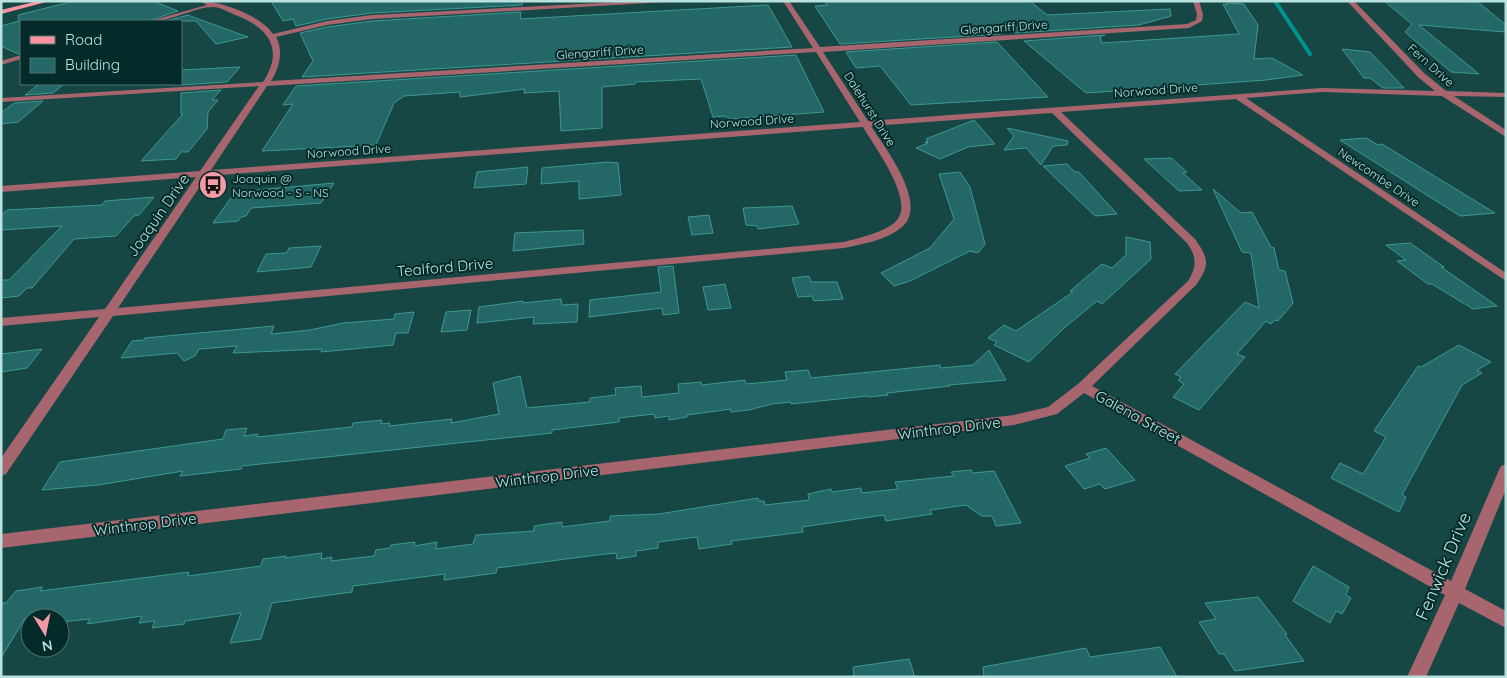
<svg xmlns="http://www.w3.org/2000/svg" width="1507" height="678" font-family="Quicksand,sans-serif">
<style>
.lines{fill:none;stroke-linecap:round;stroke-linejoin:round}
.stream{stroke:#009490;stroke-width:4}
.building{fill:#236866;stroke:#3d9894}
.minor{fill:#a7656e;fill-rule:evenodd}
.major{fill:#fd92a1;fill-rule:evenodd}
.labels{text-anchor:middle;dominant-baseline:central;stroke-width:4;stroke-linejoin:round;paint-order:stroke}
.far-street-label{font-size:12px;fill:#b9e2df;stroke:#042b2a}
.far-poi-label{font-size:12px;fill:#b9e2df;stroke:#042b2a;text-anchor:start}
.street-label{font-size:15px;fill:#b9e2df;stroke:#042b2a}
.near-street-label{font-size:18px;fill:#b9e2df;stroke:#042b2a}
</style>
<rect width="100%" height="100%" fill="#174745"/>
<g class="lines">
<path class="stream" d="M 1275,1 L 1310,54"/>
</g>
<path class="building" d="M 74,1 L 153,1 L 178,11 L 148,21 L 21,21 L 21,53 L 18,54 L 1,46 L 1,26 L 19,21 L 18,15 Z
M 271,1 L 523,1 L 522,5 L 372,13 L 327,19 L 296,26 L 293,19 L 283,21 Z
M 825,1 L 1030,1 L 1047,15 L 1170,9 L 1171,16 L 1139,25 L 1015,33 L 1007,27 L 1001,34 L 840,44 L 815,6 L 827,5 Z
M 1384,1 L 1478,2 L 1506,25 L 1506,32 L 1419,25 L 1479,74 L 1451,72 L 1405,32 L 1412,24 Z
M 1226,3 L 1244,4 L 1258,25 L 1254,59 L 1272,58 L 1303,75 L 1266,80 L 1086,93 L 1024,41 L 1105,35 L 1100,37 L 1102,43 L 1239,34 L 1223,4 L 1227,5 Z
M 768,5 L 792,47 L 302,77 L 313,61 L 300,33 L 327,27 L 372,21 L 521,12 L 520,19 Z
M 188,15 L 201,20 L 248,37 L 216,44 L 196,21 L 166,21 Z
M 997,42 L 1048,97 L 911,105 L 880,66 L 856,68 L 846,52 Z
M 1342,49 L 1370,52 L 1404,88 L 1383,88 L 1370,78 L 1364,78 Z
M 796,55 L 824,112 L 730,119 L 725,116 L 713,117 L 701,79 L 635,82 L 635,84 L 602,87 L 602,128 L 561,131 L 559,91 L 524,93 L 525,89 L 460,97 L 460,92 L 404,96 L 394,103 L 376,145 L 262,151 L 293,104 L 283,105 L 296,86 Z
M 240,67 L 227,82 L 181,85 L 181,70 Z
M 39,84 L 64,84 L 53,93 L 25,95 Z
M 221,90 L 212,100 L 218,100 L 208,112 L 207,129 L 188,152 L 181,152 L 176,159 L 141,161 L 183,114 L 181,114 L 181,93 Z
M 43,101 L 18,122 L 1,124 L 1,113 L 14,103 Z
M 974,120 L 995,144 L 968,147 L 940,159 L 916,148 L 928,143 L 925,142 L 928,141 L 926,139 Z
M 1007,128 L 1068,141 L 1067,145 L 1053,146 L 1041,165 L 1026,148 L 1004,150 L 1014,136 Z
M 1366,138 L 1378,145 L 1382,144 L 1495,213 L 1460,216 L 1340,140 Z
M 1171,158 L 1187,172 L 1183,173 L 1202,190 L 1179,191 L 1144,159 Z
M 607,162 L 618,163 L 621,195 L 579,199 L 579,181 L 541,184 L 542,168 Z
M 1067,164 L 1075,172 L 1079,172 L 1117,214 L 1095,216 L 1043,166 Z
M 528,167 L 526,184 L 474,188 L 477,172 Z
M 960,172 L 970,187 L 985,244 L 978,253 L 970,251 L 910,281 L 894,286 L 881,273 L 930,248 L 954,219 L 939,174 Z
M 334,183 L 321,203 L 251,208 L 246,216 L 241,217 L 238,221 L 213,223 L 235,192 Z
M 1213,189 L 1241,213 L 1252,212 L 1271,247 L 1274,248 L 1279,270 L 1285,271 L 1293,303 L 1278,321 L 1275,320 L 1271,324 L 1266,321 L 1237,354 L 1245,357 L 1199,410 L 1173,397 L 1184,384 L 1178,380 L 1181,377 L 1175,374 L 1245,302 L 1259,308 L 1251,253 L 1242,252 Z
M 154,197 L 139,215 L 134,216 L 116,236 L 74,239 L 32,288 L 27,288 L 19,296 L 1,298 L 1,280 L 9,280 L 62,226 L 1,230 L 1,215 L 7,210 L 102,205 L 105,201 Z
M 792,206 L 799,224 L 758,229 L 757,226 L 746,225 L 743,208 Z
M 709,215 L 713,233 L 692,235 L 688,217 Z
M 583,230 L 584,244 L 513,251 L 515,233 Z
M 1126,237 L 1150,242 L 1151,259 L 1102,304 L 1097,301 L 1064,328 L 1029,362 L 994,345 L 997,342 L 988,338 L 1004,325 L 1016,331 L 1073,292 L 1070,291 L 1102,264 L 1112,268 L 1126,255 Z
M 1410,243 L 1444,267 L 1441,267 L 1497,306 L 1473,309 L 1432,284 L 1428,284 L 1397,261 L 1406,260 L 1386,245 Z
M 321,246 L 311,267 L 257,272 L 266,254 L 287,253 L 289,248 Z
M 673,266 L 679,313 L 663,315 L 662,308 L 589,317 L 590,300 L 661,292 L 658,267 Z
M 809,276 L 811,282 L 837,282 L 843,299 L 814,301 L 812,296 L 798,297 L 792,278 Z
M 725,284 L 731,308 L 708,310 L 703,287 Z
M 561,299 L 562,305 L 578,304 L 577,322 L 533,324 L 534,317 L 477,323 L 479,307 L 523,301 L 523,303 Z
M 471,310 L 467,330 L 441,332 L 446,312 Z
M 414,312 L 408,333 L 396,333 L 393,345 L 321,352 L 322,349 L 233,353 L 237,346 L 199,349 L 195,356 L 184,361 L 177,353 L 121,358 L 132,341 L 144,340 L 145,338 L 274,326 L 271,334 L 310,330 L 343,323 L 394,319 L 395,314 Z
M 1459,345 L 1491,362 L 1477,370 L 1482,373 L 1462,385 L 1402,495 L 1406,497 L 1399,512 L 1331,478 L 1340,463 L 1363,474 L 1386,437 L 1374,431 L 1418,366 L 1421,367 Z
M 42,349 L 27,368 L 1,372 L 1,354 Z
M 989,350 L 1006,380 L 949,385 L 950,386 L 887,393 L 888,395 L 868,397 L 867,396 L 791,404 L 791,402 L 772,404 L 749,410 L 731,412 L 731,409 L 687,415 L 687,417 L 669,420 L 669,416 L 655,418 L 654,414 L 619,418 L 619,422 L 552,430 L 552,433 L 242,466 L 241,469 L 180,476 L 183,471 L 98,485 L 42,490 L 60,462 L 223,439 L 226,430 L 247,428 L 244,436 L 258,434 L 257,437 L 352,427 L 353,423 L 382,420 L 381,424 L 390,423 L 389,426 L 452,419 L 451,423 L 499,414 L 493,383 L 520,376 L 527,408 L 590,402 L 590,398 L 616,395 L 615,388 L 641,386 L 642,397 L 679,393 L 678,384 L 701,382 L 702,385 L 745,380 L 746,384 L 787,380 L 785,372 L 808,370 L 811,378 L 940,365 L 941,368 L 973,365 Z
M 1106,448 L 1135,480 L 1105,489 L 1100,484 L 1084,489 L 1065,466 L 1090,458 L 1086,454 Z
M 971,470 L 973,473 L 994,471 L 1021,523 L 996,526 L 992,516 L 982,516 L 966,505 L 930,510 L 932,514 L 886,521 L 884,515 L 802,527 L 803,532 L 731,541 L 732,544 L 699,549 L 697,537 L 658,542 L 658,548 L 636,551 L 636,556 L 617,559 L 616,553 L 597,555 L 497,568 L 496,573 L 444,580 L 445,574 L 353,586 L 352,592 L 272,603 L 261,639 L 230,643 L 241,613 L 185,621 L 184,624 L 152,628 L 155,621 L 139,623 L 142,616 L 87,624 L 90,619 L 60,622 L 60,618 L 25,618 L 1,658 L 1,603 L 6,603 L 16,591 L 43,587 L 40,591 L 189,572 L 188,576 L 261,566 L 263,559 L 286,556 L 285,558 L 322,553 L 321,559 L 332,557 L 331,561 L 374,556 L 376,550 L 390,548 L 391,545 L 415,542 L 414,546 L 437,542 L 436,549 L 473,544 L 476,535 L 534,531 L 534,526 L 562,522 L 562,527 L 610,521 L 610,516 L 659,514 L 758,498 L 759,501 L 764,501 L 765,505 L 809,500 L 808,494 L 831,489 L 832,492 L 861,488 L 862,493 L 898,489 L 895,482 L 954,476 L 951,472 Z
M 1313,566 L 1349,587 L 1346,595 L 1351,598 L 1342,614 L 1336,611 L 1330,623 L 1293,601 Z
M 1258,597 L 1287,634 L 1285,635 L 1304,661 L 1235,671 L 1224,654 L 1219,654 L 1199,622 L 1216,619 L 1205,603 Z
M 1160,647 L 1177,677 L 984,677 L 983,667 L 1086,648 L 1090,657 Z
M 909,659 L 915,677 L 854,677 L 853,667 Z"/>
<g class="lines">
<path class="minor" d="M 200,1 C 220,1 262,16 273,34 L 327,21 L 372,15 L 638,1 L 683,1 L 372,19 L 327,25 L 276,37 C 284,51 279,69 271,81 L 813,48 L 783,1 L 789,1 L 820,47 L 1187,24 L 1196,20 L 1197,14 L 1193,1 L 1199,1 L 1203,14 L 1202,21 L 1189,28 L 823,52 L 868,121 L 1322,88 L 1435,91 L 1418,77 L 1347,1 L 1354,1 L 1424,73 L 1446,91 L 1506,93 L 1506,97 L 1454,96 L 1506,130 L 1506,137 L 1442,96 L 1322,92 L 1246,98 L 1506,273 L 1506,281 L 1236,99 L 1061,112 L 1195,239 C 1209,259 1210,265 1196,285 L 1092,386 L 1451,581 L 1499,470 L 1501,466 L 1506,464 L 1506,489 L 1465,589 L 1506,611 L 1506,628 L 1459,603 L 1426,677 L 1407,677 L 1445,595 L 1084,393 L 1057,414 L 1014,425 L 1,548 L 1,534 L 1014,415 L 1048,407 L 1078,384 L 1188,281 C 1197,267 1197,257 1187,243 L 1052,113 L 871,126 C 885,148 929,204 902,227 C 887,240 863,244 844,248 L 113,316 L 6,474 L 1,476 L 1,458 L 99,317 L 1,326 L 1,318 L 105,309 L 196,177 L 1,192 L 1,186 L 200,171 L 259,86 L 1,102 L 1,98 L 263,82 C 285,49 268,27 235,15 C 229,12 220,7 213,7 C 194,7 172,22 150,21 L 207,5 ZM 816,52 L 860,122 L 211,170 L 267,86 ZM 863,127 C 874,146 911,195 899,217 C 892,231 858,238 844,242 L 118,308 L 207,176 Z
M 21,55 L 21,59 L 1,65 L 1,61 Z"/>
<path class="major" d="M 38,1 L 50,1 L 1,14 L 1,10 Z"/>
</g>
<defs>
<symbol id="bus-disc" viewBox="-11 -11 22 22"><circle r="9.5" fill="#f49aa6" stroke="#042b2a"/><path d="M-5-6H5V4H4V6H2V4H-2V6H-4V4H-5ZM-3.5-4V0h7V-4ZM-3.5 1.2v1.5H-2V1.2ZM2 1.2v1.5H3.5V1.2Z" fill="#111"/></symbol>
</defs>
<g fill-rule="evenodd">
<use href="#bus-disc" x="197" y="169" width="32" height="32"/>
</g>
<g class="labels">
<g class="far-street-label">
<text transform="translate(1004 27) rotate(-4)">Glengariff Drive</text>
<text transform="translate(600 52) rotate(-4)">Glengariff Drive</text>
<text transform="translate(1431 65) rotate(42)">Fern Drive</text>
<text transform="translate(1156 90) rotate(-4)">Norwood Drive</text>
<text transform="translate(870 109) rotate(58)">Dalehurst Drive</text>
<text transform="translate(752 121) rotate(-4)">Norwood Drive</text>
<text transform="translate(349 151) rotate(-4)">Norwood Drive</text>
<text transform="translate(1379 177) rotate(34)">Newcombe Drive</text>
</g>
<g class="far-poi-label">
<text x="232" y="178">Joaquin @<tspan x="232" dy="14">Norwood - S - NS</tspan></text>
</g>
<g class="street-label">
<text transform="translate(158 215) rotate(-55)">Joaquin Drive</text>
<text transform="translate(445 267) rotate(-5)">Tealford Drive</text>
<text transform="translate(1138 417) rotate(29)">Galena Street</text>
<text transform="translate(949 428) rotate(-7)">Winthrop Drive</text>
<text transform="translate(547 476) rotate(-7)">Winthrop Drive</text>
<text transform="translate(145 524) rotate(-7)">Winthrop Drive</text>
</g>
<g class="near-street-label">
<text transform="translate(1443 566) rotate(-67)">Fenwick Drive</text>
</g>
</g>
<rect width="1507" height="678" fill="none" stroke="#b9e2df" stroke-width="5"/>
<rect x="20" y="20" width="162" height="65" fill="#042b2a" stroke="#4c7472"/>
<rect x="30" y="36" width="25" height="8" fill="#fd92a1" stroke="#4c7472"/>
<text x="65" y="45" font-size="15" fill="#b9e2df">Road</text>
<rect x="30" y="58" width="25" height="15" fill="#236866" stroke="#4c7472"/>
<text x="65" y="70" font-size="15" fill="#b9e2df">Building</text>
<g transform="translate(45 633) rotate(170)"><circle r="24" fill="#042b2a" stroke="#4c7472"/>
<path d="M0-4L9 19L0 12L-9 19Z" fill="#f49aa6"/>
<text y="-8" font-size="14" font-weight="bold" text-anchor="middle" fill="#b9e2df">N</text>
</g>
</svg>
